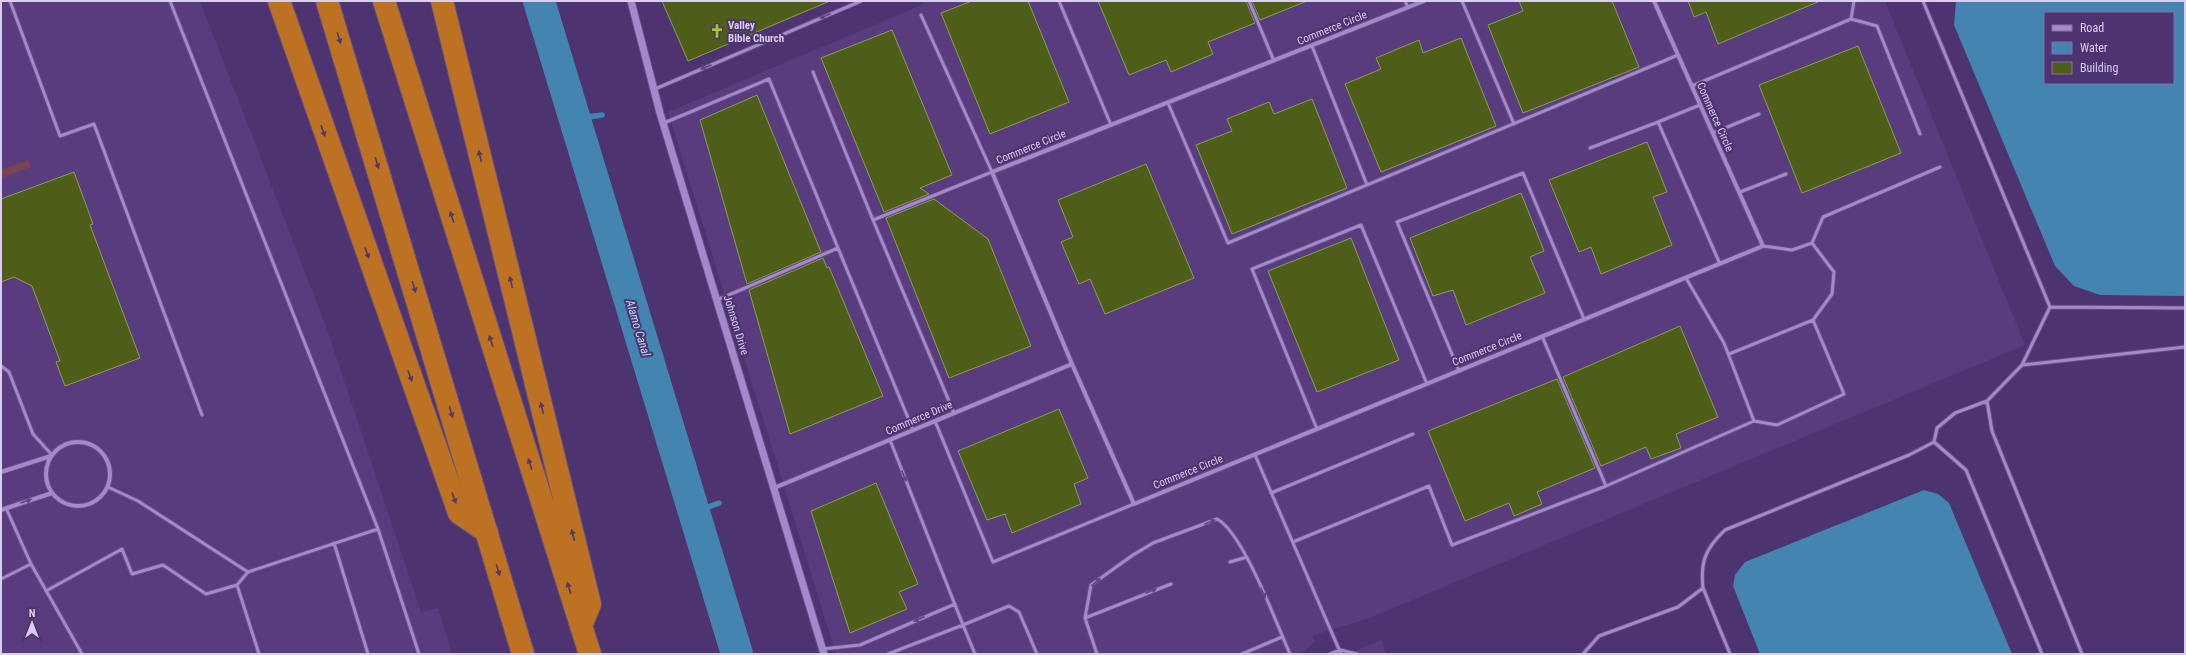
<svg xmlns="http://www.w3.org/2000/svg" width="2186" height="655" font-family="'Roboto Condensed',sans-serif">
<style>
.built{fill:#583c7e}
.green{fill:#794353}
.water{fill:#4484b0;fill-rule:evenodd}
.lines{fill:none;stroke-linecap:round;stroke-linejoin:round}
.stream{stroke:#4484b0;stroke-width:5.5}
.river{stroke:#4484b0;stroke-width:32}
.building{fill:#4e5e19;stroke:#8a9e54}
.service-casing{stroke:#654f82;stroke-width:5}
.minor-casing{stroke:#654f82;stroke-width:6}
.tertiary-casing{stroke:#654f82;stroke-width:9}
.motorway-casing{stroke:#654f82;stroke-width:24}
.service{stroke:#a389cc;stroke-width:3}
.minor{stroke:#a389cc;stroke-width:4}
.tertiary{stroke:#a389cc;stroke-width:7}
.motorway{stroke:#bd7223;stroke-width:22}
.oneway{fill:#5e4482}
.oneway2{fill:#53366b}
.labels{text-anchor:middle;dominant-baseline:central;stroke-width:4;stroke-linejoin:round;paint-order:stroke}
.poi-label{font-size:11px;font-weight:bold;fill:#dacef2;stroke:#4d336f;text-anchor:start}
.street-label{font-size:11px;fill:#dacef2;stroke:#4d336f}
.water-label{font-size:12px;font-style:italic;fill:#bcddf7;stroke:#4d336f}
</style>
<rect width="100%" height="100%" fill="#4d336f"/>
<path class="built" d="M 1,1 L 200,1 L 327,329 L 421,612 L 438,608 L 452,654 L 1,654 Z
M 923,1 L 1885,1 L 2025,345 L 1372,617 L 1312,636 L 1315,641 L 1306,650 L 1295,654 L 836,654 L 668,112 L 924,4 Z
M 1381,640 L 1386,654 L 1348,654 Z"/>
<path class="green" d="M 28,160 L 31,167 L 1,178 L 1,170 Z"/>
<path class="water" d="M 1956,1 L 2185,1 L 2185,296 L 2100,295 L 2074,286 L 2055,266 L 1954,25 ZM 2045,13 L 2173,13 L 2173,83 L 2045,83 Z
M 1924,490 L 1938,494 L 1949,503 L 2012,654 L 1760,654 L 1733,586 L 1735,575 L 1745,562 Z"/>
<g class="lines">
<path class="stream" d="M 575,119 L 602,115
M 694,512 L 719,503"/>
<path class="river" d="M 539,1 L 737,654"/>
</g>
<path class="building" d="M 662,1 L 830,1 L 688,61 Z
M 972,1 L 1028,1 L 1069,102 L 990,134 L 941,13 Z
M 1098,1 L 1246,1 L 1255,23 L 1208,42 L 1213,54 L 1171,72 L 1166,60 L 1129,75 Z
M 1252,1 L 1307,1 L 1260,20 Z
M 1519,1 L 1612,1 L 1639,67 L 1523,113 L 1488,25 L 1523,11 Z
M 1688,1 L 1820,1 L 1718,44 L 1706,12 L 1694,17 Z
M 892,30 L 952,175 L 920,188 L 929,194 L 884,212 L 821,58 Z
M 1461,38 L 1496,126 L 1381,172 L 1345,84 L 1381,69 L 1376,58 L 1419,40 L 1423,53 Z
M 1858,46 L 1901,153 L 1802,193 L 1759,85 Z
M 757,95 L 821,252 L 747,284 L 700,120 Z
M 1312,99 L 1347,188 L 1232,234 L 1196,145 L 1232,131 L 1227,119 L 1269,102 L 1274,114 Z
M 1647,142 L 1667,192 L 1653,197 L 1672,245 L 1601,274 L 1591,247 L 1579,252 L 1549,180 Z
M 1146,164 L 1194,278 L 1105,314 L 1090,279 L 1079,284 L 1061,242 L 1073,237 L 1058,200 Z
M 74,172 L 93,224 L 90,225 L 140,358 L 65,386 L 56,362 L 60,361 L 32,286 L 14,277 L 1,282 L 1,199 Z
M 1521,193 L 1544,251 L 1530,257 L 1545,293 L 1466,325 L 1453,290 L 1433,296 L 1410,238 Z
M 934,199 L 988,239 L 1031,346 L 949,378 L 886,218 Z
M 1351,238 L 1399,360 L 1317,392 L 1268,271 Z
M 823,258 L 827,268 L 829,267 L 883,396 L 790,434 L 749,290 Z
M 1680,326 L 1718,417 L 1676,434 L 1681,448 L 1651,459 L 1646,447 L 1601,466 L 1563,377 Z
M 1557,379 L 1595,468 L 1537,492 L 1542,504 L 1514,516 L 1509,503 L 1465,521 L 1428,431 Z
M 1059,409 L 1088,478 L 1074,484 L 1081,504 L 1012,533 L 1005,514 L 987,520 L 958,451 Z
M 876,483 L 918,584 L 899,592 L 907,609 L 850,633 L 811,511 Z"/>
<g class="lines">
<defs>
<path id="service" d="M 10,1 L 60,136 L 94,124 L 202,415
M 170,1 L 378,529
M 1059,1 L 1111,125
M 1249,1 L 1274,61
M 1405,1 L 1408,7
M 1462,1 L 1514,124
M 1923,1 L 2050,307
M 1851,19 L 1854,1
M 1312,46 L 1367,185
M 813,72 L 873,220 L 992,172 L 921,15
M 1692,86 L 1851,19 L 1877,26 L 1920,134
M 655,89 L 861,1
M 1168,103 L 1228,243 L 1678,55
M 1658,122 L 1700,105
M 664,123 L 769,79 L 838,248 L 717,300
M 1713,133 L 1759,114
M 1590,148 L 1658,122 L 1720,264
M 1740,192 L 1786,174
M 873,220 L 954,413
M 1763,246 L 1792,250 L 1812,243 L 1823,217 L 1940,167
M 838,248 L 913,430
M 1542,336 L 1606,486 L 1754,421 L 1724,343 L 1686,278
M 1729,354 L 1813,320 L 1832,294 L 1834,272 L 1812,243
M 2022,365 L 2185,347
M 1,366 L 9,372 L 33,434 L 52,455
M 1459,371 L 1397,222 L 1523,173 L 1584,319
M 1987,401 L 1992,431 L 2082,654
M 935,421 L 993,562 L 1134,504
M 1754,421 L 1777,425 L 1844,394 L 1813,320
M 1317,429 L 1252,269 L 1361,225 L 1427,384
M 1934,442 L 1937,428 L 1955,413 L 1987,401 L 2022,365 L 2050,307 L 2185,308
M 1255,455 L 1341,654
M 108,487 L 138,501 L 248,572 L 378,529 L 419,654
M 1271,493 L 1413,434
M 6,508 L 31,564 L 82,654
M 1293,542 L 1429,486 L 1452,545 L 1606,486
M 334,543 L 368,654
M 1230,562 L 1247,557
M 1,579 L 31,564
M 237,585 L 248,572
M 1703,588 C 1700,561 1706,548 1725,530 L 1909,455 L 1934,442 L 1966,470 L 2042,654
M 46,591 L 122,549 L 132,574 L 163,565 L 206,594 L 237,585 L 259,654
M 1085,618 L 1091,585 L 1133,555 L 1153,543 L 1217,519 C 1243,532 1277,625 1290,654
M 823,649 L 860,645 L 955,604
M 888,654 L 963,625 L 890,440
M 975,654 L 963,625 L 1009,606 L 1019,612 L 1037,654
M 1097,654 L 1085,618 L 1171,584
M 1242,654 L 1282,637
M 1330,654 L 1340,650 L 1357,654
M 1583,654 L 1599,636 L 1678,607 L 1703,588 L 1730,654"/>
<path id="minor" d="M 1424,1 L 992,172 L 1072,364 L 1134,504 L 1763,246 L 1654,1
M46 474a32 32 0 1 1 64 0a32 32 0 1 1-64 0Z
M 1,472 L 51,456
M 774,488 L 1072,364
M 1,510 L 52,493"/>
<path id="tertiary" d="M 631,1 L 660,113 L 824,654"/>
<path id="motorway" d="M 279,1 L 459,513 L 487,532
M 327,1 L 523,654
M 384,1 L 590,654
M 442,1 L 590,604 L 581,626"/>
</defs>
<use href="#service" class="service-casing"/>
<use href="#minor" class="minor-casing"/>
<use href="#tertiary" class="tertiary-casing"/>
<use href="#motorway" class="motorway-casing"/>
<use href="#service" class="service"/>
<use href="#minor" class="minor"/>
<use href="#tertiary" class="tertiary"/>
<use href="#motorway" class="motorway"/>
</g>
<defs><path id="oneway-solid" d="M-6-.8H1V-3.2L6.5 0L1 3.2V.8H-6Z"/></defs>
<g class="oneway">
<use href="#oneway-solid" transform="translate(825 16) rotate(157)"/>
<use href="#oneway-solid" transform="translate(706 67) rotate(157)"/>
<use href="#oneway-solid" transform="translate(904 476) rotate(68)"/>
<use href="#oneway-solid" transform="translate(26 501) rotate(-19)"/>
<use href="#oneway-solid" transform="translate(1210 522) rotate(-21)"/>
<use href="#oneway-solid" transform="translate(1096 582) rotate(-40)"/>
<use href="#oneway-solid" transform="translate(1151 591) rotate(-22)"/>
<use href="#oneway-solid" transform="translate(1263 593) rotate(66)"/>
<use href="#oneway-solid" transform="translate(919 619) rotate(156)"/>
</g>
<g class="oneway2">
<use href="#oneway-solid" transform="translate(339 38) rotate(73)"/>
<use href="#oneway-solid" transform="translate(323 131) rotate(70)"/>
<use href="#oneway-solid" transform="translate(480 156) rotate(-104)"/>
<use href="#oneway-solid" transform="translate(377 163) rotate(73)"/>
<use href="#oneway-solid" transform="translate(452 217) rotate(-108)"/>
<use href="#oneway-solid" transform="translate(367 253) rotate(70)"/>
<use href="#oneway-solid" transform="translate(511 282) rotate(-104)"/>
<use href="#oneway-solid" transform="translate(414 287) rotate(73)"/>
<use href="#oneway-solid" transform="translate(491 341) rotate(-108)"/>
<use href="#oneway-solid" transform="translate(410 376) rotate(70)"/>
<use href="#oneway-solid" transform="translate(542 408) rotate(-104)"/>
<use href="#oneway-solid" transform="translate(451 412) rotate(73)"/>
<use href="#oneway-solid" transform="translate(530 464) rotate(-108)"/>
<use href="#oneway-solid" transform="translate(454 498) rotate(70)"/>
<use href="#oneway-solid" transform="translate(573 535) rotate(-104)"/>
<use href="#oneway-solid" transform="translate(498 570) rotate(73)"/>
<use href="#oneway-solid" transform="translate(569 588) rotate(-108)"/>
</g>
<defs>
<symbol id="church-bare" viewBox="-9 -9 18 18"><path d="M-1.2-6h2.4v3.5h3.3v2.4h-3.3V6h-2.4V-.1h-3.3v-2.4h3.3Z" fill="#a6c821" stroke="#4d336f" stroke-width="2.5" paint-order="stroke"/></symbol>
</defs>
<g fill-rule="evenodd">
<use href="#church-bare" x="707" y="21" width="20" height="20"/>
</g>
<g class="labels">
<g class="poi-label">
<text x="728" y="25">Valley<tspan x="728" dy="13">Bible Church</tspan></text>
</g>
<g class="street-label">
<text transform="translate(1332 28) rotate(-22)">Commerce Circle</text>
<text transform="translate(1715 117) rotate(66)">Commerce Circle</text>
<text transform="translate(1031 147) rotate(-22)">Commerce Circle</text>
<text transform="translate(736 325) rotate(73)">Johnson Drive</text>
<text transform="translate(1487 349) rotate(-22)">Commerce Circle</text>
<text transform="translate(919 418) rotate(-23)">Commerce Drive</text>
<text transform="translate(1188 472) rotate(-22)">Commerce Circle</text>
</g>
<g class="water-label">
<text transform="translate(638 328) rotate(73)">Alamo Canal</text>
</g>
</g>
<rect width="2186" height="655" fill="none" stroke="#dacef2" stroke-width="4"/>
<rect x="2044" y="12" width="130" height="72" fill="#4d336f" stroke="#8571a3"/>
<rect x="2052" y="25" width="20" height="6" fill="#a389cc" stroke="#8571a3"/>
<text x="2080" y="32" font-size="12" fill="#dacef2">Road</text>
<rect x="2052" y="42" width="20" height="12" fill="#4484b0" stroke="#8571a3"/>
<text x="2080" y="52" font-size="12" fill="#dacef2">Water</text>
<rect x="2052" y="62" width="20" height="12" fill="#4e5e19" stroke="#8571a3"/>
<text x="2080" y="72" font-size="12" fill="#dacef2">Building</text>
<g transform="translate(32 623)" stroke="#4d336f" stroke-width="3" paint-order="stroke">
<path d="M0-3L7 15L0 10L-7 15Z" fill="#dacef2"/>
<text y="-6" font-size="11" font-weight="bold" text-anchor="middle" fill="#dacef2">N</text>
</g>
</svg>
